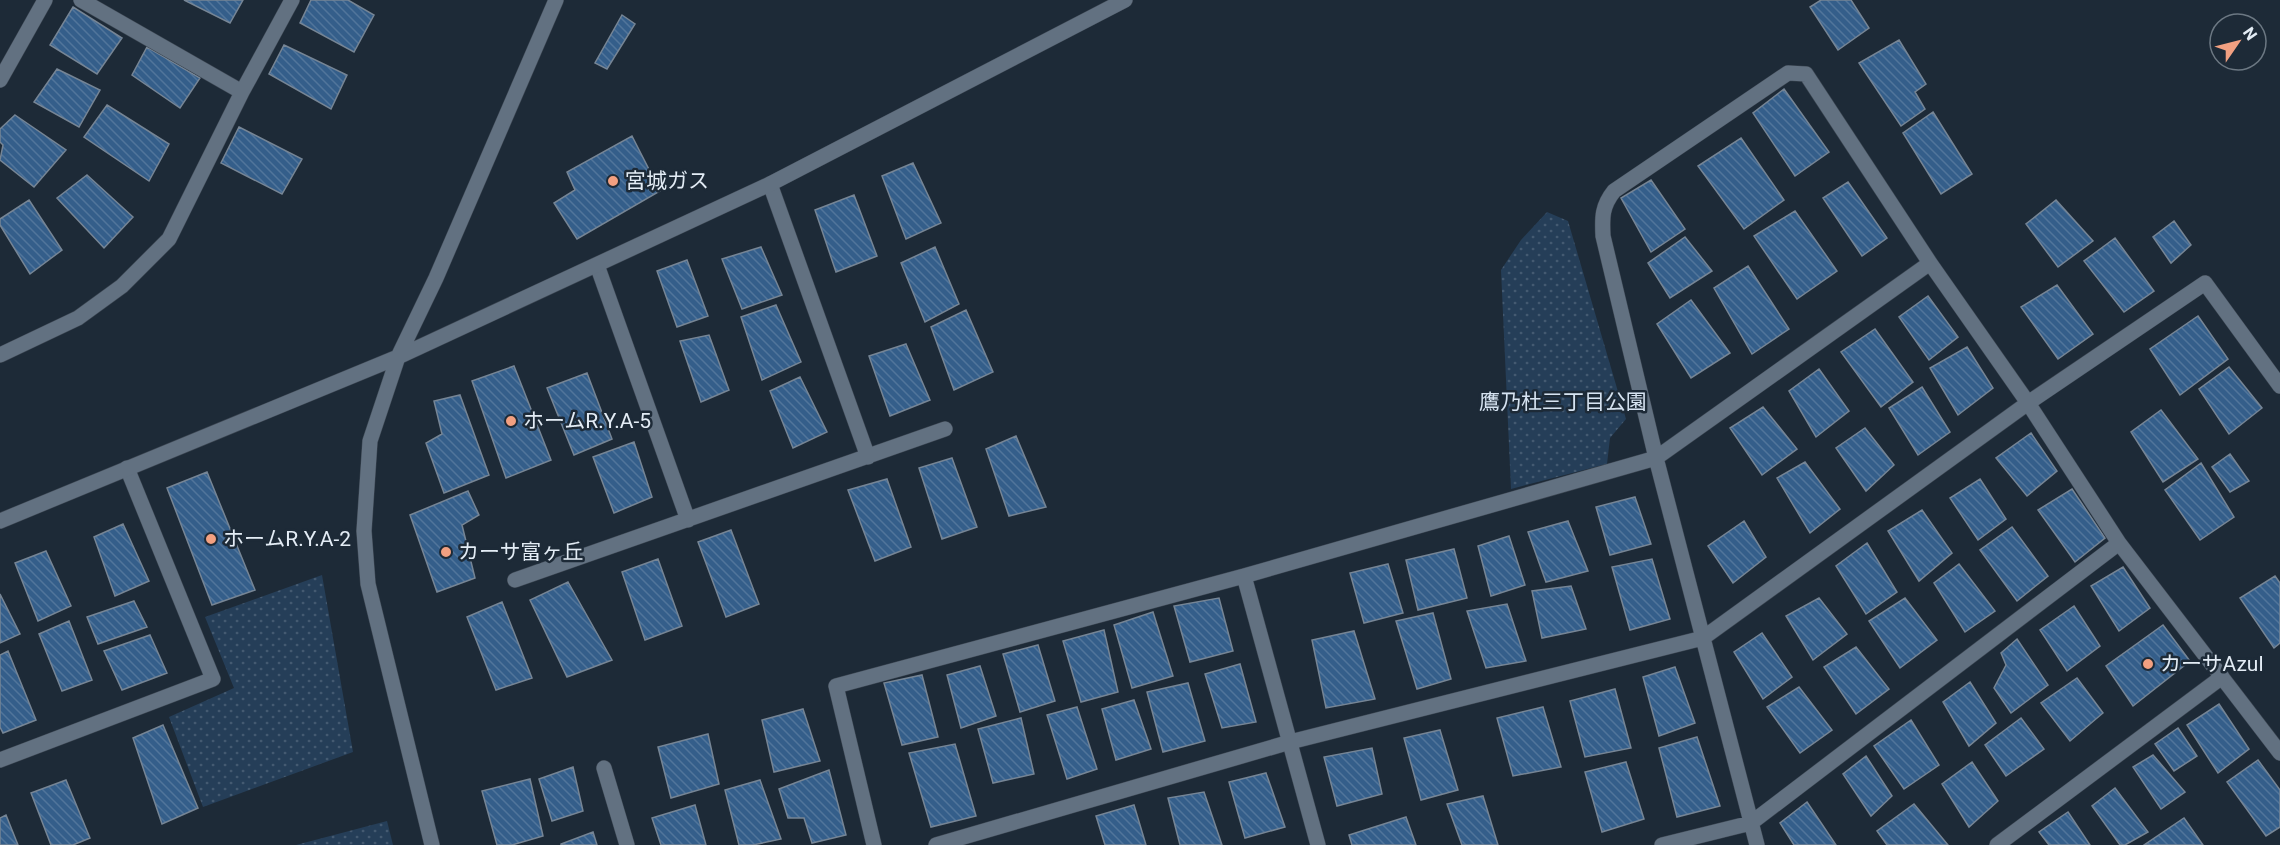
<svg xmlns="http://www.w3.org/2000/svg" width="2280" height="845" font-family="Roboto,'Noto Sans JP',sans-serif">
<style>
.park{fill:url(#park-dots)}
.building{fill:url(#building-back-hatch);stroke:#768595;stroke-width:1.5}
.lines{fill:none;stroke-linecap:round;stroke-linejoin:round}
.minor-casing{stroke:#3c4652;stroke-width:16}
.tertiary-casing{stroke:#3c4652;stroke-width:16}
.minor{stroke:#627181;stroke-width:15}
.tertiary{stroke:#627181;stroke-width:15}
.poi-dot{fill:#f2a081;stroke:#1d2a37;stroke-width:2}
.labels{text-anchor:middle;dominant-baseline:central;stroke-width:5;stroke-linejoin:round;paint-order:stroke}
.poi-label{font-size:21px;fill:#e3ecf5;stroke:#1d2a37;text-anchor:start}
.park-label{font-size:21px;fill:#d6e3f1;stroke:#1d2a37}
</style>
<defs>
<pattern id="park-dots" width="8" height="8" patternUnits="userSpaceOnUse" patternTransform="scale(1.5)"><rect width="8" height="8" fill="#253e58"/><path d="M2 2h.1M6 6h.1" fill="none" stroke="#445a71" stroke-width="1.8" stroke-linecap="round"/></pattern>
<pattern id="building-back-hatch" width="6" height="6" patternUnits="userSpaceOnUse" patternTransform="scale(1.5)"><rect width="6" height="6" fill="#345e8a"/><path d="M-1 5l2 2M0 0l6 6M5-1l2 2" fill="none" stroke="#51759b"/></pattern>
</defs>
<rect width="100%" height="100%" fill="#1d2a37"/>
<path class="park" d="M 1547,212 L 1568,221 L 1626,419 L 1610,438 L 1607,464 L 1511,489 L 1501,270 L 1521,240 Z
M 322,575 L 353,752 L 203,807 L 169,717 L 234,688 L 205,617 Z
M 387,821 L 393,845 L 296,845 Z"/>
<path class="building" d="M 184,0 L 243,0 L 230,23 Z
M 311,0 L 348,0 L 374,15 L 354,52 L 300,23 Z
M 1821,0 L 1851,0 L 1869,28 L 1838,50 L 1810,7 Z
M 73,7 L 122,38 L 97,74 L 50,45 Z
M 622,15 L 635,24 L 607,69 L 595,63 Z
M 1899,40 L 1926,84 L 1915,92 L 1925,109 L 1901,126 L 1859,63 Z
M 284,45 L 347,75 L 331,109 L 269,74 Z
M 147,47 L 200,78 L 180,108 L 132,75 Z
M 57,69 L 100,90 L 79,127 L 34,102 Z
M 1784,89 L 1829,152 L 1795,176 L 1753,113 Z
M 107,105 L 169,144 L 149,181 L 84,137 Z
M 1933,112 L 1972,174 L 1941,194 L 1903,133 Z
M 15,115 L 66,150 L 34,187 L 0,160 L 3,145 L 0,142 L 0,129 Z
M 239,127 L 302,159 L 282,194 L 221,163 Z
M 632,136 L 660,191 L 577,239 L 554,203 L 575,190 L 567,172 Z
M 1741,138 L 1784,200 L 1744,229 L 1698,166 Z
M 913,163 L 941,223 L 906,239 L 882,176 Z
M 87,175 L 133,217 L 104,248 L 57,198 Z
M 1651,180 L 1685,229 L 1651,252 L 1621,198 Z
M 1848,182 L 1887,238 L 1862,256 L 1823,198 Z
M 854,195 L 877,256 L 836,272 L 815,210 Z
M 29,200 L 62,250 L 30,274 L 0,225 L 0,219 Z
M 2056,200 L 2093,241 L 2058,267 L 2026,224 Z
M 1795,211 L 1837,271 L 1797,299 L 1754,236 Z
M 2174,221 L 2191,245 L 2171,263 L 2153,237 Z
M 1685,237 L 1712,271 L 1670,298 L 1648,263 Z
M 2115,238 L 2154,291 L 2124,312 L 2084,261 Z
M 761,247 L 782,295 L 742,309 L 722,259 Z
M 935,247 L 959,304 L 925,322 L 901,263 Z
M 687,260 L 708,316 L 677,327 L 657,271 Z
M 1748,266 L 1789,329 L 1752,354 L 1714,288 Z
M 2057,285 L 2093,334 L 2058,359 L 2021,307 Z
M 1928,296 L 1958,337 L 1929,360 L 1899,317 Z
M 1691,300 L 1730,353 L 1691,378 L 1657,324 Z
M 776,305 L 801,362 L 762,380 L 741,317 Z
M 966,310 L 993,372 L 954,390 L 931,327 Z
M 2198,316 L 2228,359 L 2180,395 L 2150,349 Z
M 1875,329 L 1913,382 L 1881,407 L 1841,352 Z
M 709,335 L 729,390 L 701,402 L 680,341 Z
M 906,344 L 930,400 L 890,416 L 869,356 Z
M 1967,347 L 1993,388 L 1958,415 L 1930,368 Z
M 514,366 L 551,460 L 506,478 L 472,381 Z
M 2229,367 L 2262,408 L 2229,434 L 2199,389 Z
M 1819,369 L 1849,411 L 1816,437 L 1789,391 Z
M 587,373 L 612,439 L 574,455 L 547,388 Z
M 800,377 L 827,432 L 793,448 L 770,391 Z
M 1922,387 L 1950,432 L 1918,455 L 1889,408 Z
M 460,395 L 489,475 L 444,493 L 426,443 L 442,434 L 434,401 Z
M 1763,407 L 1797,449 L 1762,475 L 1730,428 Z
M 2161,410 L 2198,459 L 2163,482 L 2131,432 Z
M 1865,428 L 1894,465 L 1866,491 L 1836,448 Z
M 2031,433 L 2057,471 L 2027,496 L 1996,458 Z
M 1016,436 L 1046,507 L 1009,516 L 986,449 Z
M 634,442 L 652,497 L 614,513 L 593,457 Z
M 2230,454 L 2249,481 L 2230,492 L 2212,467 Z
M 952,458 L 977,527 L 942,539 L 919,468 Z
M 1805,462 L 1840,509 L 1810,533 L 1777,478 Z
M 2201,463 L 2234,517 L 2200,540 L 2165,490 Z
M 207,472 L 255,590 L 212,605 L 167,488 Z
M 887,479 L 911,547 L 875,561 L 848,490 Z
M 1980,479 L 2006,519 L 1978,540 L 1950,498 Z
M 2072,489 L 2105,538 L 2075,562 L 2038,510 Z
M 468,491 L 479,515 L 462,525 L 475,578 L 437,592 L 410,515 Z
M 1635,497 L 1651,544 L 1610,555 L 1596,507 Z
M 1922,510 L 1952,553 L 1919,581 L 1888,531 Z
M 1568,521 L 1588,571 L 1546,582 L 1528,532 Z
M 1744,521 L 1766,557 L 1733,583 L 1708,546 Z
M 123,524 L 149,581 L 115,596 L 94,537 Z
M 2012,527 L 2048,576 L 2017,601 L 1980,550 Z
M 731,530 L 759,604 L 726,617 L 698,542 Z
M 1509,536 L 1525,585 L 1491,596 L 1478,546 Z
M 1867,543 L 1897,592 L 1866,614 L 1836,566 Z
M 1454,549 L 1467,598 L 1418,610 L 1406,560 Z
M 46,551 L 71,606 L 38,621 L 15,563 Z
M 658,559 L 682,626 L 645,640 L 622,572 Z
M 1652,559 L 1670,619 L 1630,630 L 1612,567 Z
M 1388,564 L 1403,613 L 1364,623 L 1350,573 Z
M 1959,564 L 1995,611 L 1965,632 L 1934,583 Z
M 2123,567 L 2150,608 L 2119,631 L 2091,586 Z
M 2275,576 L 2280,583 L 2280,643 L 2274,648 L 2240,598 Z
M 568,582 L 612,660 L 567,677 L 530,600 Z
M 1571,586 L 1586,629 L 1542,638 L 1532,591 Z
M 0,594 L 20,634 L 0,643 Z
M 1219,598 L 1233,651 L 1190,662 L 1174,606 Z
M 1819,598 L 1847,634 L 1813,660 L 1786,616 Z
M 1905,598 L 1937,640 L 1900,668 L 1869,621 Z
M 134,601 L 147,627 L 98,644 L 87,617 Z
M 502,602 L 532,678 L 496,690 L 467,617 Z
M 1507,604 L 1526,661 L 1486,668 L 1467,611 Z
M 2074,606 L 2100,646 L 2067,671 L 2040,630 Z
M 1153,612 L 1173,676 L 1132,688 L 1114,625 Z
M 1433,613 L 1451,679 L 1417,689 L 1396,621 Z
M 69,621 L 92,680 L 62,691 L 39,634 Z
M 2163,625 L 2190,661 L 2133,706 L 2106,666 Z
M 1104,630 L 1118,692 L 1081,702 L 1063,641 Z
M 1354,631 L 1375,699 L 1326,708 L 1312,640 Z
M 1762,633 L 1792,677 L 1763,699 L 1734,652 Z
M 150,635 L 167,673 L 122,690 L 104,651 Z
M 2017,639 L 2048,685 L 2011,713 L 1994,688 L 2006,665 L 2001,653 Z
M 1038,645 L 1055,701 L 1020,712 L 1003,654 Z
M 1856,647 L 1889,689 L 1856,714 L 1824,667 Z
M 8,651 L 36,720 L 3,733 L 0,727 L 0,655 Z
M 1240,664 L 1256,722 L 1222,728 L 1205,674 Z
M 980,666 L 996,716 L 961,728 L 947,675 Z
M 1675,667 L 1695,723 L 1659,736 L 1643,677 Z
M 922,675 L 938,737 L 902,745 L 884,683 Z
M 2077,678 L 2103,713 L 2070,741 L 2041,703 Z
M 1970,682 L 1996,723 L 1969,746 L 1943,702 Z
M 1188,683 L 1205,741 L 1163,752 L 1147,692 Z
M 1799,687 L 1832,730 L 1800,753 L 1767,707 Z
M 1615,689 L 1631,748 L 1585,757 L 1570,701 Z
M 1134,700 L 1151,749 L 1116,760 L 1102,709 Z
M 2219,704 L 2249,749 L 2218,773 L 2187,725 Z
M 1077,707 L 1097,769 L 1067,779 L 1047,715 Z
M 1543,707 L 1561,767 L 1513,776 L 1497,718 Z
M 803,709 L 820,761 L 774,772 L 762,720 Z
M 1021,718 L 1034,774 L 993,783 L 978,729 Z
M 2021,718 L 2044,749 L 2006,776 L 1985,745 Z
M 1911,720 L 1939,765 L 1904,789 L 1874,746 Z
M 163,725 L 198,808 L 162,824 L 133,738 Z
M 2178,728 L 2197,756 L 2174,771 L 2155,744 Z
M 1440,730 L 1458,790 L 1421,800 L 1404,738 Z
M 708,734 L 719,784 L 671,798 L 658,747 Z
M 1697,737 L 1720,806 L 1677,817 L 1659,748 Z
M 955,744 L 976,816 L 931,827 L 909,753 Z
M 1372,748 L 1382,794 L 1337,806 L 1324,757 Z
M 2153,755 L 2185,792 L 2161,809 L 2133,767 Z
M 1866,756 L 1892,796 L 1871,816 L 1843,774 Z
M 2258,760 L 2280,790 L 2280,827 L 2266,836 L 2227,782 Z
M 1626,762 L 1644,819 L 1602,832 L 1585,772 Z
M 1972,762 L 1998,801 L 1969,827 L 1942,784 Z
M 573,767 L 583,811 L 552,821 L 539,779 Z
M 829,770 L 846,835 L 812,843 L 804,818 L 788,818 L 779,789 Z
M 1266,773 L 1285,827 L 1245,838 L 1229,782 Z
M 530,779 L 543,836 L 512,845 L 497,845 L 482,791 Z
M 66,780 L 90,838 L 73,845 L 51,845 L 31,793 Z
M 760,780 L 781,839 L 753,845 L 739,845 L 725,790 Z
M 2115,788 L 2148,832 L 2125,845 L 2120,845 L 2092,806 Z
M 1204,792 L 1222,845 L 1180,845 L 1168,798 Z
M 1483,796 L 1498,845 L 1462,845 L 1447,804 Z
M 1807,802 L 1836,845 L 1794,845 L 1780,823 Z
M 1914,804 L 1948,845 L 1887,845 L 1877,831 Z
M 695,805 L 706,845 L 661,845 L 652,818 Z
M 1134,805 L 1146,845 L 1105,845 L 1096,816 Z
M 2068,812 L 2090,845 L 2049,845 L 2039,832 Z
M 6,815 L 18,845 L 0,845 L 0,818 Z
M 1406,817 L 1416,845 L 1352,845 L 1349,835 Z
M 2184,818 L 2203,845 L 2144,845 Z
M 593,832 L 597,845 L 561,845 L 561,844 Z"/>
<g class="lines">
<defs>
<path id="minor" d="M 81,0 L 242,92
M 0,80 L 45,0
M 770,184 L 868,457
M 597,265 L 688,520
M 0,355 L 78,318 L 122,286 L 169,239 L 242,92 L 292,0
M 1244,576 L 1318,845
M 515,580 L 945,429
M 0,760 L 213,679 L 127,468
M 604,768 L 627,845
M 874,845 L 836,686 L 1244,576 L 1656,458 L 1930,263
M 936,845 L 1290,742 L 1703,638 L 2028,403 L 2205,283 L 2280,386
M 1662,845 L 1751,823 L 2119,543
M 1757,845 L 1656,458 L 1603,236 C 1602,217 1602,206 1614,191 L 1788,73 L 1806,74 L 1930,263 L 2028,403 L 2119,543 L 2280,753
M 1997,845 L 2222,677"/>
<path id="tertiary" d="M 0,521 L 398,357 L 770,184 L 1125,0
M 432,845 L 368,584 L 364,531 L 370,441 L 398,357 L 436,278 L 556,0"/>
</defs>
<use href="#minor" class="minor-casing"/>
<use href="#tertiary" class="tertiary-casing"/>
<use href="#minor" class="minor"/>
<use href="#tertiary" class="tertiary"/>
</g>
<g class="poi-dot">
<circle cx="613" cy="181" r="6"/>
<circle cx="511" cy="421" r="6"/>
<circle cx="211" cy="539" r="6"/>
<circle cx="446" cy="552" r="6"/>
<circle cx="2148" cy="664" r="6"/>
</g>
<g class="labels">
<g class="poi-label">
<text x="625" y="181">宮城ガス</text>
<text x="523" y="421">ホームR.Y.A-5</text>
<text x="223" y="539">ホームR.Y.A-2</text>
<text x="458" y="552">カーサ富ヶ丘</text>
<text x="2160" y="664">カーサAzul</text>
</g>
<g class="park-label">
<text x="1563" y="402">鷹乃杜三丁目公園</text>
</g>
</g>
<g transform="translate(2238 42) rotate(55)"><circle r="28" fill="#1d2a37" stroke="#6c7883" stroke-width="1.5"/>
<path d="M0-4.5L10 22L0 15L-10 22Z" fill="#f2a081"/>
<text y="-9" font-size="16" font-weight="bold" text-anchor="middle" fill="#e3ecf5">N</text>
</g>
</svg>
